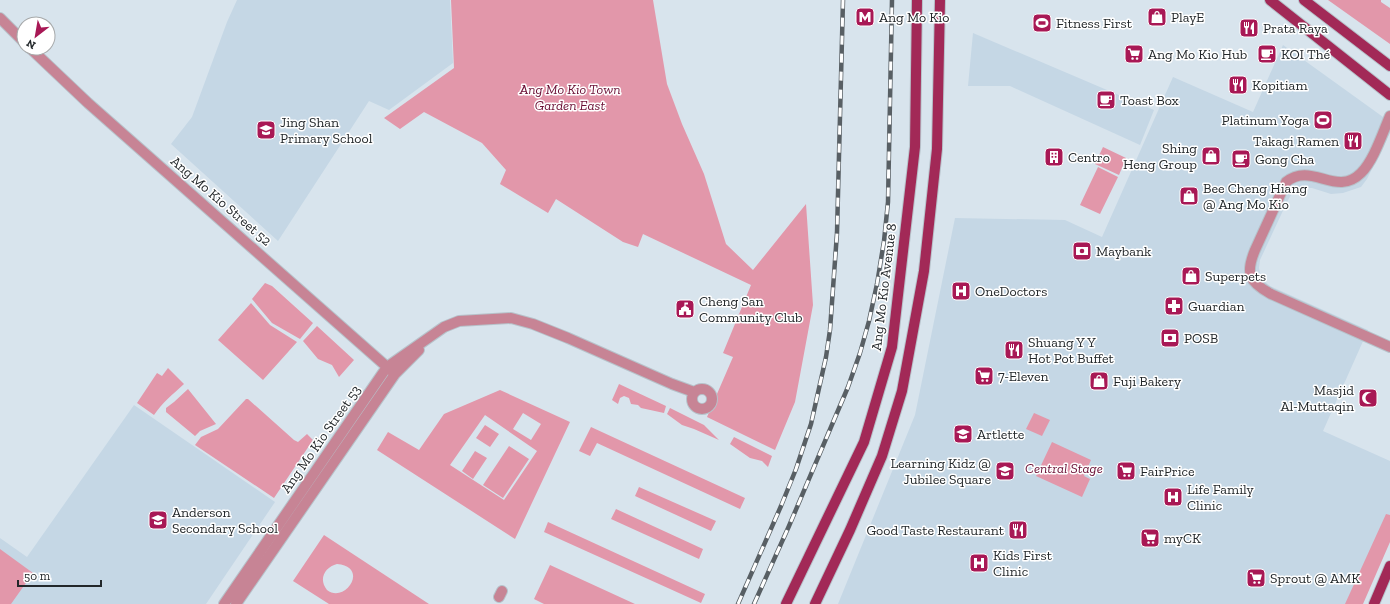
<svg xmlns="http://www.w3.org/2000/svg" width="1390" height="604" font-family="'Zilla Slab',serif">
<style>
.built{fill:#c5d7e5}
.green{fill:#e297aa;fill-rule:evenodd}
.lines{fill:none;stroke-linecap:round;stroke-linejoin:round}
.minor-casing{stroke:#b7c2ca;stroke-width:12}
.major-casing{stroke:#b7c2ca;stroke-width:12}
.minor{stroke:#c78495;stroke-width:10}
.major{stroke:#a22957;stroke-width:10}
.rail-casing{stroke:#585f64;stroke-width:4.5}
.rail{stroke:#fff;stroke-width:3;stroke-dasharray:9;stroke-linecap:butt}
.labels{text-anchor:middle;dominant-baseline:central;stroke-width:3;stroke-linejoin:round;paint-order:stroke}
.poi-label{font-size:14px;fill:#22272a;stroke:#fff;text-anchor:start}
.park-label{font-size:14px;font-style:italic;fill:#6a0e34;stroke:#fff}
.street-label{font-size:14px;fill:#22272a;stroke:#fff}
</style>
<rect width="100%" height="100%" fill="#d8e4ed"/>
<path class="built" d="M 237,0 L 450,0 L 453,63 L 389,110 L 369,101 L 278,241 L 171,144 L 192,117 L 227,22 Z
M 973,33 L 1154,110 L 1140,145 L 1010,86 L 968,86 Z
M 1283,45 L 1390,122 L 1390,133 L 1367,179 L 1361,187 L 1343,193 L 1331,194 L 1312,188 L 1305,188 L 1296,191 L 1291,195 L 1287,202 L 1260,260 L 1259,268 L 1261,277 L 1265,282 L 1270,286 L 1368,330 L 1323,431 L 1390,461 L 1390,531 L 1358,604 L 838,604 L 915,415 L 955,218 L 1065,220 L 1102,237 L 1173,77 L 1253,112 Z
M 134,405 L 275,502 L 206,604 L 0,604 L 0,538 L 27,557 Z"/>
<path class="green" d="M 451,0 L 653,0 L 667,84 L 682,124 L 704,174 L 726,244 L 753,270 L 806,204 L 813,305 L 795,402 L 775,450 L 707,417 L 733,357 L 723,353 L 751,285 L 643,234 L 638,247 L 623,242 L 556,199 L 548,213 L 500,184 L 506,170 L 482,143 L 424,112 L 400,129 L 384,118 L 454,68 Z
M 1328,0 L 1381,0 L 1381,2 L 1390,8 L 1390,44 Z
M 1103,147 L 1126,158 L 1119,175 L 1095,164 Z
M 1098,167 L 1118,177 L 1100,214 L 1080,205 Z
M 265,283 L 272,286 L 313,323 L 300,339 L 272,323 L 252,299 Z
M 251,303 L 270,325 L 297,342 L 263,380 L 218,340 Z
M 317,326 L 354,360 L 339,377 L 332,365 L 318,359 L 303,341 Z
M 168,368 L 184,384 C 173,394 162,403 154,415 L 137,403 L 157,373 L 162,376 Z
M 619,384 L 666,406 L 664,413 L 641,408 L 638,405 L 631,404 L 629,398 L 624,396 L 620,398 L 618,404 L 612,400 Z
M 188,389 L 216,424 L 200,431 L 195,436 L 166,412 L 166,408 L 174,402 Z
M 500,390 L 570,422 L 515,539 L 377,450 L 388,432 L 419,450 L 444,414 ZM 523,413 L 541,424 L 531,440 L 513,429 ZM 485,415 L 537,451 L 504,500 L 450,465 Z
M 246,399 L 248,399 L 294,440 L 298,442 L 307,434 L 313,440 L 274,498 L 195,445 L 201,437 L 218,429 Z
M 670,408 L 704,425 L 719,440 L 694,429 L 682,425 L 667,414 Z
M 1034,413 L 1050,420 L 1042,436 L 1026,429 Z
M 485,425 L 499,434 L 490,447 L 476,438 Z
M 591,427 L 745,498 L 740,509 L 597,443 L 590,456 L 579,451 Z
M 734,437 L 772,456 L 768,467 L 762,461 L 750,458 L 730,444 Z
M 1052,442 L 1091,460 L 1084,476 L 1090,479 L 1082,497 L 1036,476 Z
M 509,446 L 529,459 L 503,498 L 483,485 Z
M 475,451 L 487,458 L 473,479 L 462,471 Z
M 639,487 L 716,521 L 711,531 L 635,496 Z
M 616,509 L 703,549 L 699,559 L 611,519 Z
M 1386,514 L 1390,515 L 1390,542 L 1363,604 L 1345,604 Z
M 548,522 L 705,594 L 701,603 L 544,532 Z
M 324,535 L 429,604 L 329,604 L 293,581 ZM 337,564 C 370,567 345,604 327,590 C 318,579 325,567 337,564 Z
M 0,549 L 33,573 L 11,604 L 0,604 Z
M 550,565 L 635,604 L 544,604 L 534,599 Z"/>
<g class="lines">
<defs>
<path id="minor" d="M 0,18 L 24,42
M 30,48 L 88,103 L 395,374
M 1390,116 C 1382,134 1374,160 1361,173 C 1336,198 1312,161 1286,182 L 1255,250 C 1245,274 1249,282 1271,294 L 1390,347
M692 399a10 10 0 1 1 20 0a10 10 0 1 1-20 0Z
M 499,597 L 502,591
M 224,604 L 387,367 L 444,327 L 459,321 L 511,318 L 533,324 L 568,338 L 672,384 L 694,392
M 236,604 L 395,374 L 419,350"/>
<path id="major" d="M 1270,0 L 1390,95
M 1304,0 L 1390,66
M 786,604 L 864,442 L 892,347 L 915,147 L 917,0
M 815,604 L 850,530 L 882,456 L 902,391 L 924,271 L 937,149 L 940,0
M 1374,604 L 1390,566"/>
</defs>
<use href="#minor" class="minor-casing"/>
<use href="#major" class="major-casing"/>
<use href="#minor" class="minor"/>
<use href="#major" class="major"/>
<defs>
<path id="rail" d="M 738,604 L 781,506 L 796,469 L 811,424 L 826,357 L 830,330 L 837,233 L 843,0
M 754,604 L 789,526 L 848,387 L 860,353 L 869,321 L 877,284 L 884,241 L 888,202 L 892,0"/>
</defs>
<use href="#rail" class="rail-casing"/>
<use href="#rail" class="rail"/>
</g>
<defs>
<symbol id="metro-square" viewBox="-11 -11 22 22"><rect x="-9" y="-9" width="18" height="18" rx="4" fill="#a81855" stroke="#fff"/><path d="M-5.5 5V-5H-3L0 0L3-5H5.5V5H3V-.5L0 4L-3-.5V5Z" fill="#fff"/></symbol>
<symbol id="shop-square" viewBox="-11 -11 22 22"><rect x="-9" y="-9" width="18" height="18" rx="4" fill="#a81855" stroke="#fff"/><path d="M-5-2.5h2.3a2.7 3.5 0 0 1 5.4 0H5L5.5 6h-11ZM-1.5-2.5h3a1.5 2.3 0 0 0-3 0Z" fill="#fff"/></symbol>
<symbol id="stadium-square" viewBox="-11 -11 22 22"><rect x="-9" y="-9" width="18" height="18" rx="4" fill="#a81855" stroke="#fff"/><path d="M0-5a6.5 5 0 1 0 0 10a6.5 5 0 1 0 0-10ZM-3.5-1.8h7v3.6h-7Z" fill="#fff"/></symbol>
<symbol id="restaurant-square" viewBox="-11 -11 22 22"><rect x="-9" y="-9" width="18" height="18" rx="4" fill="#a81855" stroke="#fff"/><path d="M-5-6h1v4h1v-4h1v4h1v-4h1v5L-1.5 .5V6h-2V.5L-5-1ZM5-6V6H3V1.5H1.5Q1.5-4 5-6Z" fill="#fff"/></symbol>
<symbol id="supermarket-square" viewBox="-11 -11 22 22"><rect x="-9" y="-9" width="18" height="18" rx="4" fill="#a81855" stroke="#fff"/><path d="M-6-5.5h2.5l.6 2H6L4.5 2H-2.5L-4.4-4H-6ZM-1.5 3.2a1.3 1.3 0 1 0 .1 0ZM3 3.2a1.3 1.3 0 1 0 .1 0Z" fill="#fff"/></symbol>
<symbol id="cafe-square" viewBox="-11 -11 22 22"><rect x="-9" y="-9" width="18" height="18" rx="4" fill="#a81855" stroke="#fff"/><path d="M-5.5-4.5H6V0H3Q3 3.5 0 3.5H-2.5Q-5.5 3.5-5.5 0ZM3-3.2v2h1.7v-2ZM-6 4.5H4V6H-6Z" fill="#fff"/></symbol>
<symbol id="school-square" viewBox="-11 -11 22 22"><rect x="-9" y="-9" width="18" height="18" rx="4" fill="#a81855" stroke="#fff"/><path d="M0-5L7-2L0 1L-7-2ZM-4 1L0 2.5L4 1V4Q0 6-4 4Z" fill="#fff"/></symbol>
<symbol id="building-square" viewBox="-11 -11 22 22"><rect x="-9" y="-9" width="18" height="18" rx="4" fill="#a81855" stroke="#fff"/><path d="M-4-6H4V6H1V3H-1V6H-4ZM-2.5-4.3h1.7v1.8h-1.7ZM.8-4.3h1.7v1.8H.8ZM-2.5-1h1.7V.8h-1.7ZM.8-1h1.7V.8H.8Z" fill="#fff"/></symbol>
<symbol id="bank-square" viewBox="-11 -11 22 22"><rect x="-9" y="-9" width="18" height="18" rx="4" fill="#a81855" stroke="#fff"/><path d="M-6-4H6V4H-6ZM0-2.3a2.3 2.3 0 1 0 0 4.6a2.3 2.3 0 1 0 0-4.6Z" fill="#fff"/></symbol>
<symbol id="hospital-square" viewBox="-11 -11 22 22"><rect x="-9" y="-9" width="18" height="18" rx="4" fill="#a81855" stroke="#fff"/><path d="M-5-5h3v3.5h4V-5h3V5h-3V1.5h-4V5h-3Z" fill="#fff"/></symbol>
<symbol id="pharmacy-square" viewBox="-11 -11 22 22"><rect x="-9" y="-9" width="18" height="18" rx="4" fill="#a81855" stroke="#fff"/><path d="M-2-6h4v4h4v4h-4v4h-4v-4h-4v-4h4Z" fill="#fff"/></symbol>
<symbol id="civic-square" viewBox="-11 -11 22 22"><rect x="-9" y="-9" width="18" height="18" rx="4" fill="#a81855" stroke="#fff"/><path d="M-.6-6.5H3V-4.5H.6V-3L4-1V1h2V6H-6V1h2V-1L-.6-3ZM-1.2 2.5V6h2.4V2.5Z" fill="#fff"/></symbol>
<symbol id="mosque-square" viewBox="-11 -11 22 22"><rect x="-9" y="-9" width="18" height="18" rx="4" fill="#a81855" stroke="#fff"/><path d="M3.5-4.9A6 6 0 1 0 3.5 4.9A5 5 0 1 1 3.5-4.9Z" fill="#fff"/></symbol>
</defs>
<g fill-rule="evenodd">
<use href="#metro-square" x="854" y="6" width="22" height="22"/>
<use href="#shop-square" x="1146" y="6" width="22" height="22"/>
<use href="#stadium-square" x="1031" y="12" width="22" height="22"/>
<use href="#restaurant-square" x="1238" y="17" width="22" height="22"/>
<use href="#supermarket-square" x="1123" y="43" width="22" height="22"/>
<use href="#cafe-square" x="1256" y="43" width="22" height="22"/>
<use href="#restaurant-square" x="1227" y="74" width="22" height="22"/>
<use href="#cafe-square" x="1095" y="89" width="22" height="22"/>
<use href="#stadium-square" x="1312" y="109" width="22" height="22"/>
<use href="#school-square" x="255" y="119" width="22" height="22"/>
<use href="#restaurant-square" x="1342" y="130" width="22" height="22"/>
<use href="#shop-square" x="1200" y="145" width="22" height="22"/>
<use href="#building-square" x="1043" y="146" width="22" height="22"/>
<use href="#cafe-square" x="1230" y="148" width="22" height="22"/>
<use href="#shop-square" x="1178" y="185" width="22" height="22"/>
<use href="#bank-square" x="1071" y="240" width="22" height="22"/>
<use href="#shop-square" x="1180" y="265" width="22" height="22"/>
<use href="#hospital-square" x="950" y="280" width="22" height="22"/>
<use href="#pharmacy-square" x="1163" y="295" width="22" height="22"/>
<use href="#civic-square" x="674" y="298" width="22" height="22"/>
<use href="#bank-square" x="1159" y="327" width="22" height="22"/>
<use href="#restaurant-square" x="1003" y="339" width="22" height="22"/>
<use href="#supermarket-square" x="973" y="365" width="22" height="22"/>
<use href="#shop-square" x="1088" y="370" width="22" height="22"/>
<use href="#mosque-square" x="1357" y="387" width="22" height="22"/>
<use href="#school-square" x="952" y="423" width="22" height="22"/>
<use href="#school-square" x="994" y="460" width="22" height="22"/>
<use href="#supermarket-square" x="1115" y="460" width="22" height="22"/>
<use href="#hospital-square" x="1162" y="486" width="22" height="22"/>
<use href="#school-square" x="147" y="509" width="22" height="22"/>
<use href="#restaurant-square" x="1007" y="519" width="22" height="22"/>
<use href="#supermarket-square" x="1139" y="527" width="22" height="22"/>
<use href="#hospital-square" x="968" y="552" width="22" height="22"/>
<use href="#supermarket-square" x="1245" y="567" width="22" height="22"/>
</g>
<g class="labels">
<g class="poi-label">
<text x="879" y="17">Ang Mo Kio</text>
<text x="1171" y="17">PlayE</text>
<text x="1056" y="23">Fitness First</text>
<text x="1263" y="28">Prata Raya</text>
<text x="1148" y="54">Ang Mo Kio Hub</text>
<text x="1281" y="54">KOI Thé</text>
<text x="1252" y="85">Kopitiam</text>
<text x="1120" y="100">Toast Box</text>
<text x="1309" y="120" text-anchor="end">Platinum Yoga</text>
<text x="280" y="122">Jing Shan<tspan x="280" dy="16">Primary School</tspan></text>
<text x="1339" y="141" text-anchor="end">Takagi Ramen</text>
<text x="1197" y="148" text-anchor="end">Shing<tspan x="1197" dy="16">Heng Group</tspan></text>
<text x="1068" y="157">Centro</text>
<text x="1255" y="159">Gong Cha</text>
<text x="1203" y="188">Bee Cheng Hiang<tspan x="1203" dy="16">@ Ang Mo Kio</tspan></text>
<text x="1096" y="251">Maybank</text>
<text x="1205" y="276">Superpets</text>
<text x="975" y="291">OneDoctors</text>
<text x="699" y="301">Cheng San<tspan x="699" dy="16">Community Club</tspan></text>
<text x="1188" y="306">Guardian</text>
<text x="1184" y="338">POSB</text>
<text x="1028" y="342">Shuang Y Y<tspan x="1028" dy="16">Hot Pot Buffet</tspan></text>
<text x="998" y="376">7-Eleven</text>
<text x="1113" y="381">Fuji Bakery</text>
<text x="1354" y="390" text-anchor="end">Masjid<tspan x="1354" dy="16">Al-Muttaqin</tspan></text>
<text x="977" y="434">Artlette</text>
<text x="991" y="463" text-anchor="end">Learning Kidz @<tspan x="991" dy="16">Jubilee Square</tspan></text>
<text x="1140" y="471">FairPrice</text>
<text x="1187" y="489">Life Family<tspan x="1187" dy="16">Clinic</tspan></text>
<text x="172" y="512">Anderson<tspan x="172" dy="16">Secondary School</tspan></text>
<text x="1004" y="530" text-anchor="end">Good Taste Restaurant</text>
<text x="1164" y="538">myCK</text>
<text x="993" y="555">Kids First<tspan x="993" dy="16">Clinic</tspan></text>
<text x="1270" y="578">Sprout @ AMK</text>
</g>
<g class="park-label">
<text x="570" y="89">Ang Mo Kio Town<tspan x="570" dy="16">Garden East</tspan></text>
<text x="1064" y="468">Central Stage</text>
</g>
<g class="street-label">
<text transform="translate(221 201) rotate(41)">Ang Mo Kio Street 52</text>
<text transform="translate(884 287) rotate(-83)">Ang Mo Kio Avenue 8</text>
<text transform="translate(321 439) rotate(-55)">Ang Mo Kio Street 53</text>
</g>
</g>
<g transform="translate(36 36) rotate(211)"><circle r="19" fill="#ffffff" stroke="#a7a9aa"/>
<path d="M0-3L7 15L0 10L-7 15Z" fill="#a81855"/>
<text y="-6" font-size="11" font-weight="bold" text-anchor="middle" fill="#22272a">N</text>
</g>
<path d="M18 580v6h83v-6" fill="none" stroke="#22272a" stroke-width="2"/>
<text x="24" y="580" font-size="12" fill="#22272a" stroke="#ffffff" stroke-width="3" paint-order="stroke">50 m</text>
</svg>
